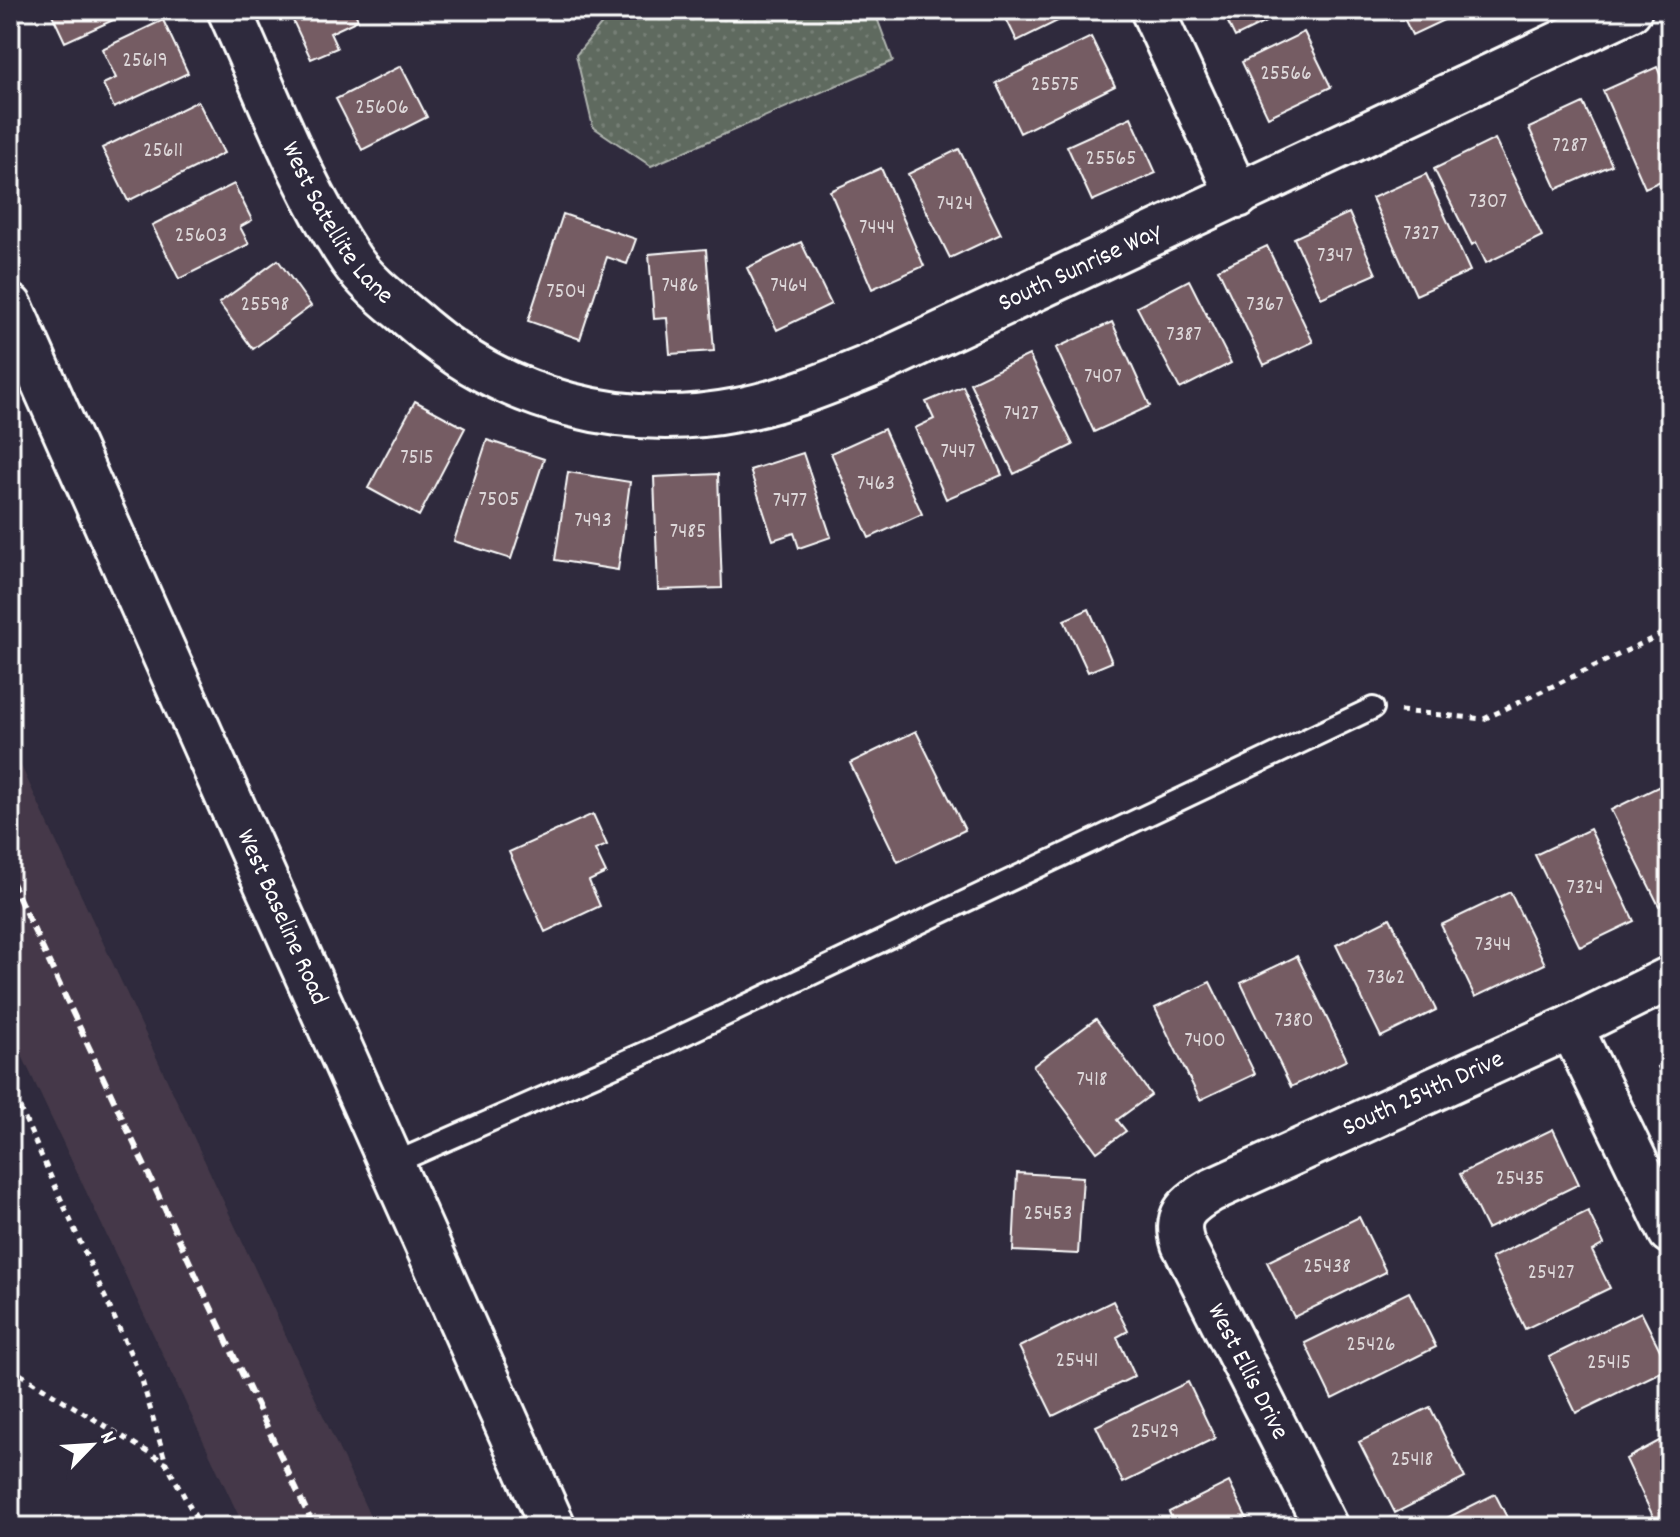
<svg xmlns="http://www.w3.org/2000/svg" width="1680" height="1537" font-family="Dekko,sans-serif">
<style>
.built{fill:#443948}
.park{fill:url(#park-dots);stroke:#afb4af;stroke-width:2}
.building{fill:#745c63;stroke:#fff;stroke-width:2}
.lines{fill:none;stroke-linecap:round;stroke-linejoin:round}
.service-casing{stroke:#fff;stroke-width:26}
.minor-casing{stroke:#fff;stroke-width:48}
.secondary-casing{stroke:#fff;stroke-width:50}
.path{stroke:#fff;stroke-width:5;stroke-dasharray:6 6;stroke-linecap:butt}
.service{stroke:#2f2a3d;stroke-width:20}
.minor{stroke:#2f2a3d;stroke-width:42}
.secondary{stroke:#2f2a3d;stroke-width:44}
.rail{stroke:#fff;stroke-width:6;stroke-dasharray:12 6;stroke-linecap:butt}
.labels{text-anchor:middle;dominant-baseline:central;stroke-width:6;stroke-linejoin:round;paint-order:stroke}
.number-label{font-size:22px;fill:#dcd6d8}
.street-label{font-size:26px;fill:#fff;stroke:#2f2a3d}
</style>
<defs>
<pattern id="park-dots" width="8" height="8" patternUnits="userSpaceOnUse" patternTransform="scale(2)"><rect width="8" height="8" fill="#5f6a5f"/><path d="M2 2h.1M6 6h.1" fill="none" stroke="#778077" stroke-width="1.8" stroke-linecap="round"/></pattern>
</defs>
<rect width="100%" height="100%" fill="#2f2a3d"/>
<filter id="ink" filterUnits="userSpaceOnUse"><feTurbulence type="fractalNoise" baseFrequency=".0125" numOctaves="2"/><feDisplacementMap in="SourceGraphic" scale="16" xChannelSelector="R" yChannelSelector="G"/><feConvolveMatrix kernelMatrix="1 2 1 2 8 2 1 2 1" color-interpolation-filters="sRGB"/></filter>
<g filter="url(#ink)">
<path class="built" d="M 10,742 L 73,878 L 375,1527 L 244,1527 L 10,1030 Z"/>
<path class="park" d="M 613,10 L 874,10 L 893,61 L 651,166 L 593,127 L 576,55 Z"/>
<path class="building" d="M 50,10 L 135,10 L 65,42 Z
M 288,10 L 354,10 L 358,20 L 330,33 L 337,48 L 311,59 Z
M 1002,10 L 1077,10 L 1078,11 L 1017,41 Z
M 1222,10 L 1290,10 L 1235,37 Z
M 1400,10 L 1465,10 L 1412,35 Z
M 163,20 L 188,73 L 114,108 L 103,84 L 116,78 L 102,49 Z
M 1304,32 L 1331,87 L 1268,117 L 1242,62 Z
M 1091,37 L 1115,86 L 1020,133 L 996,83 Z
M 401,66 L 427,117 L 362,150 L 336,99 Z
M 1657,67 L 1670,98 L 1670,177 L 1645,188 L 1603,91 Z
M 198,101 L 224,153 L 128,201 L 102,148 Z
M 1583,103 L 1612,165 L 1557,189 L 1529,128 Z
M 1131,117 L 1156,173 L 1092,201 L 1067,146 Z
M 1495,139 L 1542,236 L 1486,263 L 1476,242 L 1472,245 L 1434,169 Z
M 959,149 L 1001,234 L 950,258 L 908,174 Z
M 881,168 L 924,266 L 872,289 L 830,191 Z
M 1426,174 L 1470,271 L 1416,295 L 1372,198 Z
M 234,184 L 252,220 L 240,227 L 249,244 L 179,279 L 152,225 Z
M 1349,213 L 1376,274 L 1321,298 L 1294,238 Z
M 563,214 L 636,239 L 627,264 L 607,257 L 580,339 L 528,321 Z
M 801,242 L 831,304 L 777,330 L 747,268 Z
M 1267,246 L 1313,342 L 1264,365 L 1218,269 Z
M 706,249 L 714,351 L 670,354 L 667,318 L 654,319 L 649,254 Z
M 278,260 L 311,306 L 253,349 L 219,303 Z
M 1189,280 L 1231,363 L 1180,389 L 1137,307 Z
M 1112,322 L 1150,406 L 1094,432 L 1056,348 Z
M 1029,355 L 1073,445 L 1014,474 L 970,383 Z
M 963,386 L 1002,475 L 946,499 L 915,428 L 934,419 L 926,402 Z
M 415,401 L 465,428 L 419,516 L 368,488 Z
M 884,429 L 922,514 L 869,538 L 831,453 Z
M 487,440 L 544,459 L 511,559 L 454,541 Z
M 803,453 L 831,537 L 799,548 L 794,533 L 773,540 L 750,470 Z
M 568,472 L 630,482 L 618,570 L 555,560 Z
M 718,474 L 722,588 L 658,590 L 654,477 Z
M 1089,609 L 1112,662 L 1088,672 L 1064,620 Z
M 916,731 L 965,830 L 898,862 L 850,763 Z
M 1670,781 L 1670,901 L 1659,906 L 1611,810 Z
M 593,814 L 607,845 L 595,850 L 606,873 L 589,881 L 600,906 L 545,932 L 509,852 Z
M 1590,829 L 1634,921 L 1580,947 L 1535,855 Z
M 1510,892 L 1545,964 L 1475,997 L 1441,925 Z
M 1390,918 L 1436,1010 L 1381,1037 L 1336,945 Z
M 1297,956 L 1347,1060 L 1291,1087 L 1241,983 Z
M 1210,982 L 1255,1074 L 1200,1100 L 1155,1008 Z
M 1096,1019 L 1151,1095 L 1117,1120 L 1126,1131 L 1097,1152 L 1033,1066 Z
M 1670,1061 L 1670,1092 L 1658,1067 Z
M 1553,1129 L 1579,1184 L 1487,1229 L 1460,1174 Z
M 1017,1173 L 1083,1177 L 1078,1254 L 1013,1251 Z
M 1588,1211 L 1604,1244 L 1592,1251 L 1610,1288 L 1525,1329 L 1491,1258 Z
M 1359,1217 L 1386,1272 L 1294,1317 L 1267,1262 Z
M 1409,1292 L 1436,1347 L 1332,1399 L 1305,1343 Z
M 1113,1301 L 1128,1331 L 1117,1337 L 1135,1376 L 1053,1416 L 1019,1347 Z
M 1641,1312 L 1669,1368 L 1576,1413 L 1549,1357 Z
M 1188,1382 L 1215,1438 L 1123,1483 L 1096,1426 Z
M 1430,1407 L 1465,1478 L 1395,1513 L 1359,1442 Z
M 1670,1435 L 1670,1521 L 1658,1527 L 1626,1459 Z
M 1229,1482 L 1251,1527 L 1176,1527 L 1169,1512 Z
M 1495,1494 L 1512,1527 L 1429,1527 Z"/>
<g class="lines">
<defs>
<path id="service" d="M 392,1164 L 658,1047 L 1373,708"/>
<g id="minor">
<path id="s1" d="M 229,10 C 267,93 300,184 351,260 C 369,286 397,306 421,327 C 507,401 625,432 737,410 C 786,401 833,381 880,362 L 1630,10"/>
<path d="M 1152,10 L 1238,196"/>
<path d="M 1571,1027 L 1670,1232"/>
<path id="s2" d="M 1326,1527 L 1183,1244 C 1174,1216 1186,1205 1210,1191 L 1571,1027 L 1670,978"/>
</g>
<g id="secondary">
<path id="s3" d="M 10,307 L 553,1527"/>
</g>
</defs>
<use href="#service" class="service-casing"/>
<use href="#minor" class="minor-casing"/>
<use href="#secondary" class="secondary-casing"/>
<path class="path" d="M 1400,711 L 1484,719 L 1670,630
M 10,1086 L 141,1377 L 166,1463
M 10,1368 L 166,1463 L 201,1527"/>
<use href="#service" class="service"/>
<use href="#minor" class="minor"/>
<use href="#secondary" class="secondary"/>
<path class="rail" d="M 10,879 L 314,1527"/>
</g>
</g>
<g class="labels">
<g class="number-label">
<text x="145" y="61">25619</text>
<text x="1286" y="74">25566</text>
<text x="1055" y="85">25575</text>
<text x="382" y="108">25606</text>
<text x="1570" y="146">7287</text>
<text x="163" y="151">25611</text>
<text x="1111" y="159">25565</text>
<text x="1488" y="202">7307</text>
<text x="955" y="204">7424</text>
<text x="877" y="228">7444</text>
<text x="1421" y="234">7327</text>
<text x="201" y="236">25603</text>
<text x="1335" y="256">7347</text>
<text x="680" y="286">7486</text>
<text x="789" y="286">7464</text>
<text x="566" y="292">7504</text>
<text x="265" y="305">25598</text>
<text x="1265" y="305">7367</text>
<text x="1184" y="335">7387</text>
<text x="1103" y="377">7407</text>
<text x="1021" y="414">7427</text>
<text x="958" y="452">7447</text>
<text x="417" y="458">7515</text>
<text x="876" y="484">7463</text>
<text x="499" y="500">7505</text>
<text x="790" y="501">7477</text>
<text x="593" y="521">7493</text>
<text x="688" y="532">7485</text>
<text x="1585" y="888">7324</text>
<text x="1493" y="945">7344</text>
<text x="1386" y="978">7362</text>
<text x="1294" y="1021">7380</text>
<text x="1205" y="1041">7400</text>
<text x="1092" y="1080">7418</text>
<text x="1520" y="1179">25435</text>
<text x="1048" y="1214">25453</text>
<text x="1327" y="1267">25438</text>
<text x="1551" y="1273">25427</text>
<text x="1371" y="1345">25426</text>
<text x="1077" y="1361">25441</text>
<text x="1609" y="1363">25415</text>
<text x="1155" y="1432">25429</text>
<text x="1412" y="1460">25418</text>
</g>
<g class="street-label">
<text stroke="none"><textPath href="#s1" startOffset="240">West Satellite Lane</textPath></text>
<text stroke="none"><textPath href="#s1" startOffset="1086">South Sunrise Way</textPath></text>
<text stroke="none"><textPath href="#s3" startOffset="668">West Baseline Road</textPath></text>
<text stroke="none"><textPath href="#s2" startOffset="618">South 254th Drive</textPath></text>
<text transform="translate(1247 1372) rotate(63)">West Ellis Drive</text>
</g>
</g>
<rect width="1680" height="1537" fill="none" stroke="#2f2a3d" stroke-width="40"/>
<rect x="20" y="20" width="1640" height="1497" fill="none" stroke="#fff" stroke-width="3" filter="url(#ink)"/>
<g transform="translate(92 1445) rotate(65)" stroke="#2f2a3d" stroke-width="6" paint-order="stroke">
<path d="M0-6L14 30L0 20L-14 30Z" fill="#ffffff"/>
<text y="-12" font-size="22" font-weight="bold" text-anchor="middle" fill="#ffffff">N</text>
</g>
</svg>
